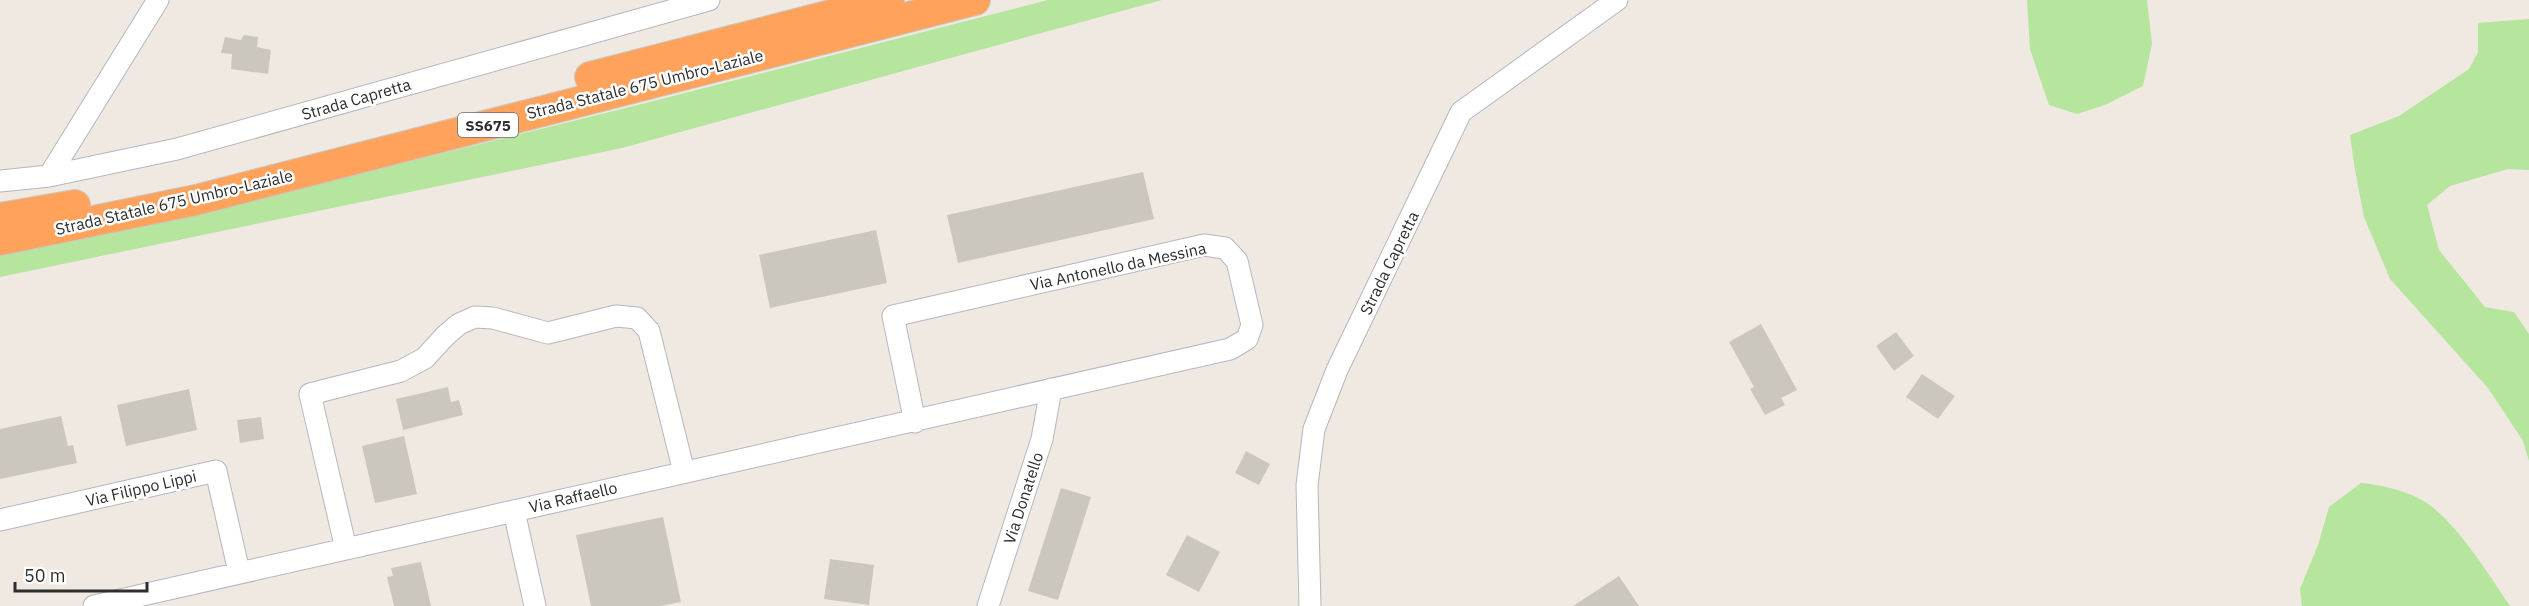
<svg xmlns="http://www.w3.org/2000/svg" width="2529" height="606" font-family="'IBM Plex Sans',sans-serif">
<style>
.green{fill:#b6e59e}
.building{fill:#cbc7bf}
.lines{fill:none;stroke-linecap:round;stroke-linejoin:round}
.minor-casing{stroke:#b4b7c1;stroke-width:23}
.highway-casing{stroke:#c9c9c9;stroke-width:32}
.minor{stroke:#fff;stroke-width:21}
.highway{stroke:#ffa35c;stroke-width:30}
.labels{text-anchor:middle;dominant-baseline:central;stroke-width:5;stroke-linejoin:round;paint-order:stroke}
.shield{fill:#fff;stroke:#6d6d6d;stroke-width:1.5}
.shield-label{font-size:15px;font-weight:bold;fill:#2e2e2e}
.street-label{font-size:16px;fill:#2e2e2e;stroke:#fff}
</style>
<rect width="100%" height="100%" fill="#efe9e1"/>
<path class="green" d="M 1048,0 L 1162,0 L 622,148 L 0,277 L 0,251 L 148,226 L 630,107 Z
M 2027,0 L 2147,0 L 2152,44 L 2143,86 L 2105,105 L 2077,114 L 2049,105 L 2030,49 Z
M 2529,19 L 2529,170 L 2508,169 L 2450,186 L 2427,205 L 2439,250 L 2485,307 L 2514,312 L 2529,334 L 2529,461 L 2523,441 L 2488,388 L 2390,279 L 2364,217 L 2355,170 L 2350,135 L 2399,116 L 2469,69 L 2478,52 L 2478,23 Z
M 2361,483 C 2380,485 2400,489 2418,498 C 2451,513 2489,575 2510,606 L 2302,606 L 2300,589 L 2318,545 L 2329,507 Z"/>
<path class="building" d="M 244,35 L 258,37 L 257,47 L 271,50 L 268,74 L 231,69 L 232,54 L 221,53 L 225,37 L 241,40 Z
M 1143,172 L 1154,219 L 958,263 L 947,215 Z
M 876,230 L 887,283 L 770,308 L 759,255 Z
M 1761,324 L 1797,390 L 1781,398 L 1785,405 L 1765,415 L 1750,389 L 1754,387 L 1729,342 Z
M 1896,332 L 1914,356 L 1894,371 L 1876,346 Z
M 1922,374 L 1955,396 L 1938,419 L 1906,397 Z
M 448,387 L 451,402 L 459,400 L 463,415 L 403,430 L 396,399 Z
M 189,389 L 197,430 L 126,446 L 117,405 Z
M 61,416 L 68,446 L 73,445 L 77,463 L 0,479 L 0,429 Z
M 261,417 L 264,439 L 240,443 L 237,420 Z
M 404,436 L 417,494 L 375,503 L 362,446 Z
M 1246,451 L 1270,464 L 1259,485 L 1235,473 Z
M 1061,488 L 1091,497 L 1058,600 L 1028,591 Z
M 663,517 L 681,602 L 661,606 L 591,606 L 576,535 Z
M 1187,535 L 1220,552 L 1199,592 L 1166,575 Z
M 830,559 L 874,565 L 869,605 L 824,599 Z
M 421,562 L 431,606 L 394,606 L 387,577 L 393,576 L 391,568 Z
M 1619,576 L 1639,606 L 1573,606 Z"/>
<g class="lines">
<defs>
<path id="minor" d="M 49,176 L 158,0
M 0,181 L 49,176 L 177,149 L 709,0
M 514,511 L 535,606
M 0,520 L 216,471 L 239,572
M 346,549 L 310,394 L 401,371 L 425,358 L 445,336 L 459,324 L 475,317 L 493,318 L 548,333 L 616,316 L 637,318 L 649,331 L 684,472
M 94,606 L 1230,349 L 1247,339 L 1252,325 L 1237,261 L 1225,248 L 1204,245 L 893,316 L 915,422
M 988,606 L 1042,439 L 1051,389
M 1310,606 L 1307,485 L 1314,429 L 1337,370 L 1461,112 L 1617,0"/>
<path id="highway" d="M 590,77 L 889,0
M 0,218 L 75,205
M 0,240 L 196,200 L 975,0"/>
</defs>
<use href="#minor" class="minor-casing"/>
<use href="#highway" class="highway-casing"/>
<use href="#minor" class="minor"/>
<use href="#highway" class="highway"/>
</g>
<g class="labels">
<rect class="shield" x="458" y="113" width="60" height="24" rx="4.5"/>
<g class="shield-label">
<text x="488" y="125">SS675</text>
</g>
<g class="street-label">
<text transform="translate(645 84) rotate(-14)">Strada Statale 675 Umbro-Laziale</text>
<text transform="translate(356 99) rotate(-16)">Strada Capretta</text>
<text transform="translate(174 202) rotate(-13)">Strada Statale 675 Umbro-Laziale</text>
<text transform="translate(1389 263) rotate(-64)">Strada Capretta</text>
<text transform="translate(1118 266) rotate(-12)">Via Antonello da Messina</text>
<text transform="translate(141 488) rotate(-13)">Via Filippo Lippi</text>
<text transform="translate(573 497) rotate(-13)">Via Raffaello</text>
<text transform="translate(1023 498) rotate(-72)">Via Donatello</text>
</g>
</g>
<path d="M15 582v9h132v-9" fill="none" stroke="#2e2e2e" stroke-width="3"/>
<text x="24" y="582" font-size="18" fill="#2e2e2e" stroke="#ffffff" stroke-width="4.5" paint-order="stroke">50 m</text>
</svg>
